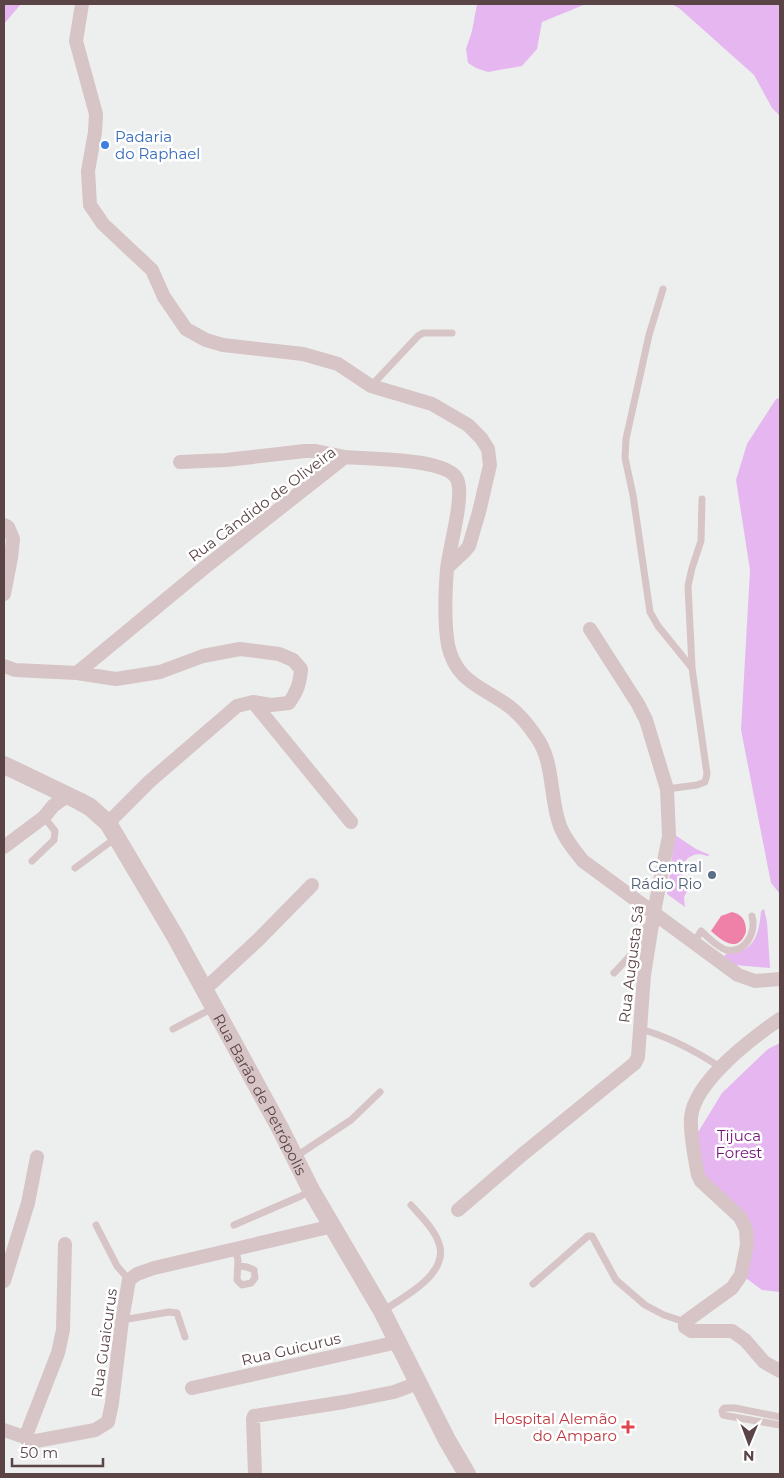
<svg xmlns="http://www.w3.org/2000/svg" width="784" height="1478" font-family="Montserrat,sans-serif">
<style>
.green{fill:#e6b6f0}
.water{fill:#ef81a9}
.lines{fill:none;stroke-linecap:round;stroke-linejoin:round}
.service{stroke:#d7c4c6;stroke-width:7}
.minor{stroke:#d7c4c6;stroke-width:14}
.tertiary{stroke:#d7c4c6;stroke-width:18}
.shop-dot{fill:#3f7fe0;stroke:#fff;stroke-width:2}
.service-dot{fill:#5c6f8a;stroke:#fff;stroke-width:2}
.health-dot{fill:#e0444e;stroke:#fff;stroke-width:2}
.labels{text-anchor:middle;dominant-baseline:central;stroke-width:5;stroke-linejoin:round;paint-order:stroke}
.shop-label{font-size:15px;fill:#366cbe;stroke:#fff;text-anchor:start}
.street-label{font-size:15px;fill:#5a4446;stroke:#fff}
.service-label{font-size:15px;fill:#4e5e75;stroke:#fff;text-anchor:end}
.park-label{font-size:15px;fill:#76127e;stroke:#fff}
.health-label{font-size:15px;fill:#be3a42;stroke:#fff;text-anchor:end}
</style>
<rect width="100%" height="100%" fill="#ecefed"/>
<path class="green" d="M 4,4 L 21,4 L 4,24 Z
M 477,4 L 586,4 L 542,22 L 537,49 L 522,66 L 488,72 L 476,68 L 468,63 L 466,49 L 472,31 Z
M 671,4 L 780,4 L 780,116 L 772,108 L 754,75 L 679,8 Z
M 780,398 L 780,894 L 771,883 L 741,730 L 750,570 L 736,480 L 747,444 L 776,399 Z
M 675,835 L 696,849 L 710,855 L 707,856 C 687,847 672,873 690,886 L 684,897 L 685,907 L 667,894 Z
M 764,909 L 767,922 L 770,968 L 734,965 L 722,960 L 726,954 C 754,953 759,935 761,911 Z
M 780,1043 L 780,1292 L 762,1290 L 739,1273 L 747,1229 L 702,1181 L 697,1134 L 722,1093 L 768,1049 Z"/>
<path class="water" d="M 732,912 C 743,915 746,921 746,932 C 738,954 722,941 711,931 L 721,916 Z"/>
<g class="lines">
<path class="service" d="M 663,289 L 649,335 L 626,439 L 625,458 L 633,495 L 650,612 L 658,626 L 692,668 L 707,774 L 705,782 L 697,785 L 667,789
M 371,386 L 418,336 L 423,333 L 452,333
M 692,667 L 688,586 L 692,568 L 701,541 L 702,499
M 32,861 L 54,840 L 55,831 L 44,817
M 75,868 L 117,837
M 694,943 L 701,931 C 708,937 717,947 726,950 C 746,954 756,932 752,916
M 614,973 C 629,957 639,948 646,927
M 173,1029 L 213,1008
M 647,1031 C 673,1039 697,1052 720,1067
M 295,1157 L 351,1120 L 380,1092
M 96,1225 L 117,1266 L 129,1280
M 234,1225 L 301,1196 L 311,1190
M 235,1249 L 238,1260 L 237,1280 L 242,1285 L 251,1283 L 255,1278 L 254,1270 L 247,1267 L 238,1266
M 533,1284 L 588,1236 L 592,1236 L 616,1280 L 645,1305 L 664,1315 L 685,1322
M 383,1311 C 403,1297 446,1276 440,1247 C 437,1232 421,1216 411,1205
M 122,1320 L 169,1312 L 177,1313 L 185,1337
M 780,1417 L 735,1408 L 724,1408 L 722,1411 L 723,1415 L 728,1416 L 780,1425"/>
<path class="minor" d="M 82,4 L 76,41 L 96,114 L 95,132 L 88,171 L 90,205 L 103,224 L 152,270 L 164,297 L 186,329 L 206,340 L 223,345 L 303,354 L 338,364 L 371,386 L 432,404 L 468,425 L 481,438 L 488,449 L 490,465 L 479,512 L 469,546 L 465,551 L 447,568
M 180,462 L 226,460 L 305,451 L 316,451 L 345,457
M 4,525 L 8,527 L 13,539 L 11,558 L 4,594
M 4,666 L 15,670 L 77,673 L 116,679 L 160,672 L 203,656 L 240,649 L 279,654 L 293,660 L 301,669 C 300,683 297,692 289,703 L 271,705 L 253,702 L 237,706 L 150,781 L 108,823
M 77,673 L 204,568 L 345,457 C 368,459 447,458 457,479 C 465,496 449,548 447,569 C 445,594 444,621 448,645 C 456,683 484,687 510,707 C 519,714 529,726 535,735 C 555,761 549,797 560,826 C 565,839 574,850 583,861 L 738,975 L 755,981 L 780,979
M 253,702 L 351,822
M 4,847 L 44,817 L 53,806 L 68,795
M 204,990 L 258,940 L 312,885
M 780,1019 C 752,1038 695,1081 691,1117 C 690,1132 695,1160 698,1175 L 701,1181 L 740,1217 L 746,1229 L 747,1245 L 741,1275 L 732,1288 L 685,1322 L 685,1327 L 691,1331 L 732,1331 L 745,1340 L 764,1362 L 780,1371
M 458,1210 L 523,1154 L 635,1063 L 638,1057 L 644,975 L 654,912 L 669,836 L 667,789 L 646,720 L 638,704 L 590,629
M 4,1281 L 28,1203 L 37,1157
M 192,1388 L 398,1342
M 4,1430 L 36,1441 L 95,1430 L 108,1422 L 112,1403 L 122,1320 L 129,1280 L 137,1274 L 154,1268 L 333,1226
M 25,1438 L 58,1353 L 63,1330 L 65,1244
M 255,1474 L 253,1419 L 254,1416 L 344,1402 L 394,1392 L 418,1383"/>
<path class="tertiary" id="s1" d="M 4,765 L 79,801 L 90,807 L 108,823 L 175,936 L 280,1128 L 311,1190 L 382,1311 L 447,1440 L 467,1474"/>
</g>
<circle class="shop-dot" cx="105" cy="145" r="5"/>
<circle class="service-dot" cx="712" cy="875" r="5"/>
<path class="health-dot" d="M625.5 1419.5h5v5h5v5h-5v5h-5v-5h-5v-5h5z"/>
<g class="labels">
<g class="shop-label">
<text x="115" y="136">Padaria<tspan x="115" dy="17">do Raphael</tspan></text>
</g>
<g class="street-label">
<text transform="translate(262 504) rotate(-37)">Rua Cândido de Oliveira</text>
<text transform="translate(631 964) rotate(-83)">Rua Augusta Sá</text>
<text stroke="none"><textPath href="#s1" startOffset="431">Rua Barão de Petrópolis</textPath></text>
<text transform="translate(104 1343) rotate(-82)">Rua Guaicurus</text>
<text transform="translate(291 1349) rotate(-13)">Rua Guicurus</text>
</g>
<g class="service-label">
<text x="702" y="866">Central<tspan x="702" dy="17">Rádio Rio</tspan></text>
</g>
<g class="park-label">
<text x="739" y="1135">Tijuca<tspan x="739" dy="17">Forest</tspan></text>
</g>
<g class="health-label">
<text x="617" y="1418">Hospital Alemão<tspan x="617" dy="17">do Amparo</tspan></text>
</g>
</g>
<rect width="784" height="1478" fill="none" stroke="#5a4446" stroke-width="10"/>
<g transform="translate(749 1443) rotate(181)" stroke="#ffffff" stroke-width="4" paint-order="stroke">
<path d="M0-4L9 19L0 12L-9 19Z" fill="#5a4446"/>
<text y="-8" font-size="14" font-weight="bold" text-anchor="middle" fill="#5a4446">N</text>
</g>
<path d="M12 1458v8h91v-8" fill="none" stroke="#5a4446" stroke-width="2.5"/>
<text x="20" y="1458" font-size="15" fill="#5a4446" stroke="#ffffff" stroke-width="4" paint-order="stroke">50 m</text>
</svg>
